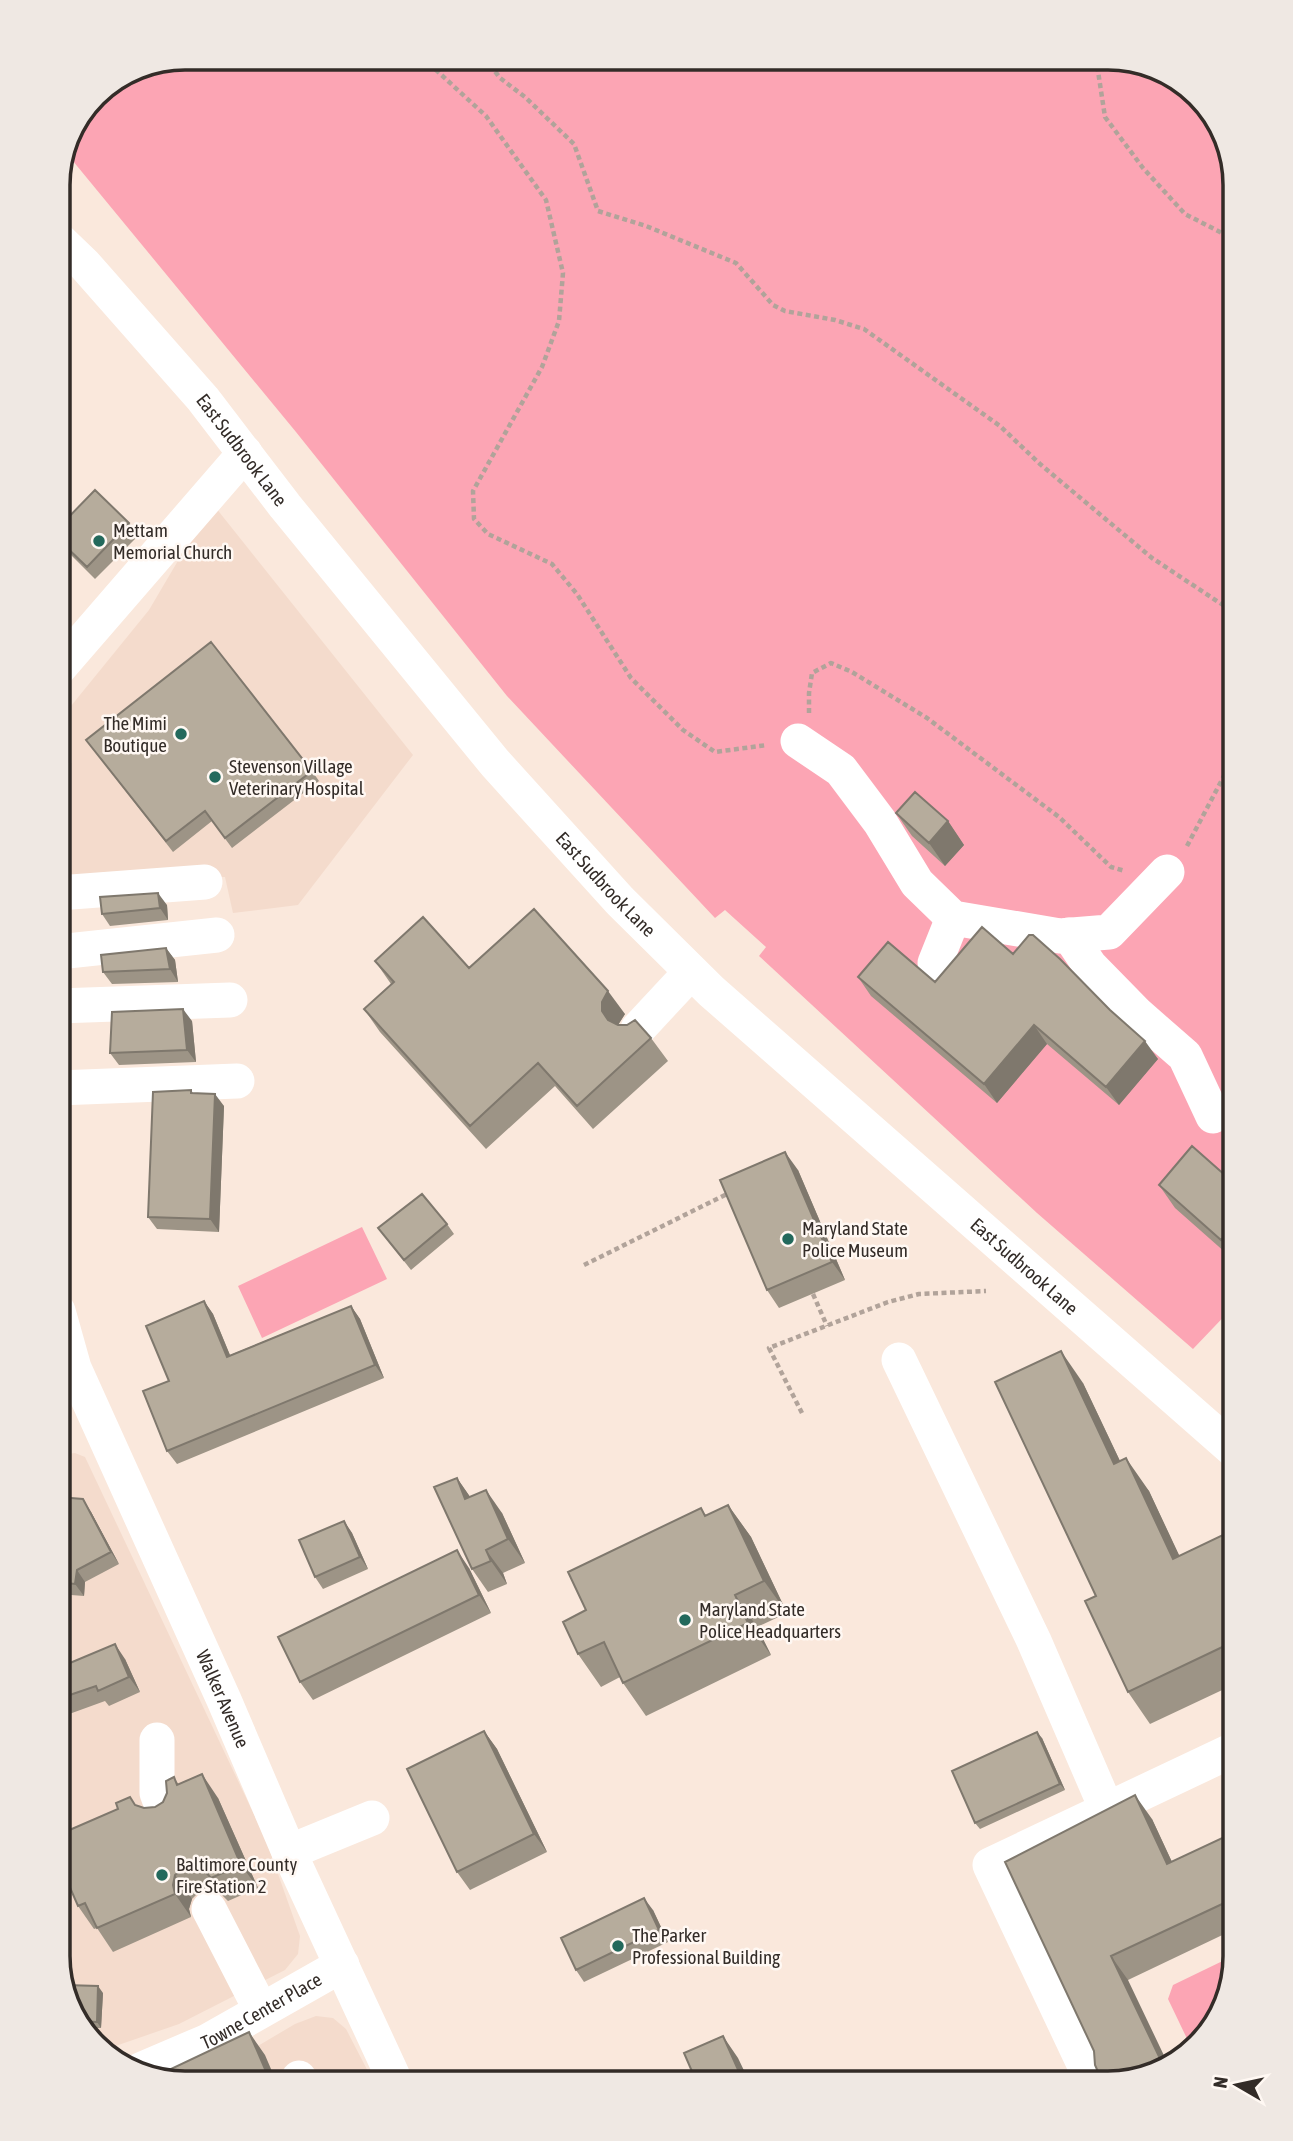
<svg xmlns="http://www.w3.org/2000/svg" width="1293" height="2141" font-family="'Asap Condensed',sans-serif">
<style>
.built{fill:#f4dbcc}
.green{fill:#fca5b4}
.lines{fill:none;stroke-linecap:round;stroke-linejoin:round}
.path{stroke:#b1a39a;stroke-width:4.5;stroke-dasharray:5 3.5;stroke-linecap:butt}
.minor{stroke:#fff;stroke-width:35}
.wall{fill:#9d9486}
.shaded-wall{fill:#7f786d}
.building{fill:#b6ac9c;stroke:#7f786d;stroke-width:2}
.poi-dot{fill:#23695c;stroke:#fff8f3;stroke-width:2.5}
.labels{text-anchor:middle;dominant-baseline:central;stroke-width:5;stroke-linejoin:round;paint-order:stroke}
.street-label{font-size:19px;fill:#332c28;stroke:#fff8f3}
.poi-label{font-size:19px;fill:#332c28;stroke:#fff8f3;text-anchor:start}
.rim{fill:none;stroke:#332c28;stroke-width:3.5}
</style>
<rect width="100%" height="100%" fill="#fae8dc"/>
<path class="built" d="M 212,503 L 413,755 L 298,905 L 233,913 L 225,877 L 67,882 L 58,796 L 58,722 L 149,610 Z
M 75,1453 L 85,1457 L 266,1840 L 300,1936 L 298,1954 L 285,1970 L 179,2024 L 104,2050 L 71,2012 L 58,1956 L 58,1458 L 60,1455 Z
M 316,2016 L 333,2018 L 346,2029 L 374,2083 L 185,2083 L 246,2053 L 295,2024 Z"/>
<path class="green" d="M 185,58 L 1116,58 L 1179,79 L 1222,129 L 1235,185 L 1235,1305 L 1193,1349 L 1037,1213 L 759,956 L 766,947 L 725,910 L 715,918 L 507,696 L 296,432 L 68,155 L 95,95 L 137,67 Z
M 362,1227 L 387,1279 L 262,1338 L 238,1286 Z
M 1235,1955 L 1214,2026 L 1191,2047 L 1168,1999 L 1173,1985 Z"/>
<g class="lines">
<path class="path" d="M 423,58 L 486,116 L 546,200 L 563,273 L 559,321 L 542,367 L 473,491 L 474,519 L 488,534 L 552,564 L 577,594 L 631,678 L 683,730 L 715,752 L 767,745
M 485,58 L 500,78 L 525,97 L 574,144 L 598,211 L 646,226 L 736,263 L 773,305 L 785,311 L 835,320 L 864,329 L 1000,426 L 1040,464 L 1152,558 L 1235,613
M 1096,58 L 1105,117 L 1143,168 L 1185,214 L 1222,233 L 1235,232
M 809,713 L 809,693 L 812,673 L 831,663 L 852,672 L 927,718 L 1059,817 L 1111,867 L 1125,871
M 1187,846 L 1235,755
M 584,1265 L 731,1192
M 813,1294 L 827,1326
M 802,1413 L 769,1348 L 888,1302 L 919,1294 L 986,1291"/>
<g class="minor">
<path id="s1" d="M 58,239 L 84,264 L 203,399 L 285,506 L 495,763 L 620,901 L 711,991 L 1235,1451"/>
<path d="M 58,669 L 245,453"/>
<path d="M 798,741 L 841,770 L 880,822 L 917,883 L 953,918 L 1060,936 L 1109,932 L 1167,872"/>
<path d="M 58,893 L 205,882"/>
<path d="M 1069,935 L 1090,966 L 1137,1014 L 1185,1056 L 1213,1116"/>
<path d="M 58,952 L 217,935"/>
<path d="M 935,963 L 953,918"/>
<path d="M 58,1006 L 230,1000"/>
<path d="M 638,1029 L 691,972"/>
<path d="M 58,1088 L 237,1081"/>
<path id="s2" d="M 58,1311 L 74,1368 L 224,1700 L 289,1852 L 396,2083"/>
<path d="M 899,1360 L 1034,1641 L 1107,1810"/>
<path d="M 157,1740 L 157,1793 L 164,1812"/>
<path d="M 289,1852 L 372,1818"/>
<path d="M 209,1909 L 261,2010"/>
<path id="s3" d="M 140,2070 L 208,2041 L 342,1965"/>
<path d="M 299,2078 L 302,2083"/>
<path d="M 1093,2083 L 990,1865 L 1235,1749"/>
</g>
</g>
<path class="wall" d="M 129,523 L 138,536 L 95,579 L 58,542 L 58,528 Z
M 86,740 L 312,771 L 319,781 L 232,848 L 212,821 L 173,852 Z
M 896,813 L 948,821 L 964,845 L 945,866 L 912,836 Z
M 167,905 L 168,920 L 110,926 L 102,914 Z
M 166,948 L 175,960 L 178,982 L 112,984 L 103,972 Z
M 1013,954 L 1158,1059 L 1119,1105 L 1047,1044 L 997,1103 L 871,996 L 858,977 L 935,982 Z
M 375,961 L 469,968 L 625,1014 L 618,1025 L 651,1038 L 668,1061 L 593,1129 L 555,1086 L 486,1149 L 380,1032 L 364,1009 L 391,984 Z
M 192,1021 L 196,1062 L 119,1065 L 110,1053 Z
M 191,1090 L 193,1093 L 224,1106 L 219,1232 L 157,1229 L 148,1217 Z
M 798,1170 L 845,1280 L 779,1308 L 767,1290 Z
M 1235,1184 L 1235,1261 L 1175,1208 L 1159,1185 Z
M 447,1224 L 454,1234 L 411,1270 L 378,1228 Z
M 204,1301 L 213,1314 L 230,1355 L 351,1306 L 360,1319 L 384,1378 L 177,1464 L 167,1451 L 169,1381 Z
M 1083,1383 L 1120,1461 L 1149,1491 L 1179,1556 L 1235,1545 L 1235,1684 L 1150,1724 L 1128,1692 L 1096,1596 Z
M 457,1478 L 470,1497 L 502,1513 L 525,1563 L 503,1573 L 507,1584 L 488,1592 L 472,1569 Z
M 58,1497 L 91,1512 L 119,1564 L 85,1582 L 84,1596 L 58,1594 Z
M 728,1505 L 751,1537 L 787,1613 L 757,1627 L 771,1655 L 646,1716 L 623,1683 L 620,1677 L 601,1687 L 578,1654 L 586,1610 L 701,1508 L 706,1516 Z
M 344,1521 L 352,1533 L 368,1569 L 323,1589 L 315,1577 Z
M 469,1568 L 491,1613 L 313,1700 L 300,1682 Z
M 125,1659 L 140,1692 L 109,1706 L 105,1701 L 61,1717 L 58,1712 L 58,1668 Z
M 484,1731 L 497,1749 L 547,1852 L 470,1890 L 457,1872 Z
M 1042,1738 L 1065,1790 L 980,1829 L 975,1823 Z
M 174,1777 L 179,1785 L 218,1798 L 258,1888 L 228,1901 L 219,1892 L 209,1889 L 200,1891 L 192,1899 L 189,1909 L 191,1917 L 113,1952 L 97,1928 L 94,1929 L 78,1906 L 135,1805 L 144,1808 L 155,1807 L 163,1802 Z
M 1152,1819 L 1172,1862 L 1235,1832 L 1235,1929 L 1128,1980 L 1094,2051 L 1005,1862 Z
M 653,1910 L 668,1942 L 584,1982 L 576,1970 Z
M 103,1993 L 101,2028 L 84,2028 L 71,2012 Z"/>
<path class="shaded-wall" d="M 948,821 L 964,845 L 945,866 L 929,843 Z
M 158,893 L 167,905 L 168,920 L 160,908 Z
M 166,948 L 175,960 L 178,982 L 170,969 Z
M 608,991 L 625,1014 L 618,1025 L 608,1020 L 602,1011 L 602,1002 Z
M 183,1009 L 192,1021 L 196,1062 L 187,1050 Z
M 1034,1025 L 1047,1044 L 997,1103 L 984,1084 Z
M 1145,1041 L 1158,1059 L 1119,1105 L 1106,1087 Z
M 215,1094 L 224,1106 L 219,1232 L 210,1219 Z
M 785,1152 L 798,1170 L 845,1280 L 832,1262 Z
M 1235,1224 L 1235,1260 L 1221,1240 Z
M 204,1301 L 213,1314 L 236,1370 L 227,1357 Z
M 351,1306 L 360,1319 L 384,1378 L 375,1365 Z
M 1061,1351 L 1083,1383 L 1137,1497 L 1114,1464 Z
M 1126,1458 L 1149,1491 L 1196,1591 L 1173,1559 Z
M 457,1478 L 473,1501 L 465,1499 Z
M 486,1490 L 502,1513 L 525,1563 L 508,1539 Z
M 83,1499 L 91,1512 L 119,1564 L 111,1552 Z
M 728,1505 L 751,1537 L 787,1613 L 764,1581 Z
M 344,1521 L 352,1533 L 368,1569 L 360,1557 Z
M 457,1550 L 469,1568 L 491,1613 L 479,1595 Z
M 486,1550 L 503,1573 L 507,1584 L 491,1561 Z
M 77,1570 L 85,1582 L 84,1596 L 75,1584 Z
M 735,1595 L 757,1627 L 771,1655 L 748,1623 Z
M 115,1644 L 125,1659 L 140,1692 L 129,1677 Z
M 484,1731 L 497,1749 L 547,1852 L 534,1834 Z
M 1037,1732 L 1042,1738 L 1065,1790 L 1060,1784 Z
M 202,1774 L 218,1798 L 258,1888 L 241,1865 Z
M 1135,1795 L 1152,1819 L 1184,1888 L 1167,1864 Z
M 175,1875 L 192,1899 L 189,1909 L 191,1917 L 175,1894 L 173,1885 Z
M 644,1898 L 653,1910 L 668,1942 L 659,1930 Z
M 1111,1956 L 1128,1980 L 1169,2066 L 1165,2069 Z
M 98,1986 L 103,1993 L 101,2028 L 97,2022 Z
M 249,2032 L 265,2055 L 277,2083 L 271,2083 Z
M 723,2036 L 738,2058 L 750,2083 L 744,2083 Z"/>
<path class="building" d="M 95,490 L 129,523 L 87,567 L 58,539 L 58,528 Z
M 211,642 L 312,771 L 225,838 L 205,811 L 166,841 L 86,740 Z
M 915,792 L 948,821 L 929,843 L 896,813 Z
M 158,893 L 160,908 L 102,914 L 100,897 Z
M 534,909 L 608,991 L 602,1002 L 602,1011 L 608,1020 L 618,1025 L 627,1025 L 635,1020 L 651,1038 L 577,1106 L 538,1063 L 470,1126 L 364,1009 L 394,982 L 375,961 L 423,917 L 469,968 Z
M 982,927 L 1013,954 L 1029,935 L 1033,935 L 1060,959 L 1110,1010 L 1145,1041 L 1106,1087 L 1034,1025 L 984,1084 L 858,977 L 888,942 L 935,982 Z
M 166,948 L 170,969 L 103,972 L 101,955 Z
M 183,1009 L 187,1050 L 110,1053 L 112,1012 Z
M 191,1090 L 191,1093 L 215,1094 L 210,1219 L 148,1217 L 153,1092 Z
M 1235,1109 L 1235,1121 L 1229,1116 Z
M 1192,1146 L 1235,1184 L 1235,1224 L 1221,1240 L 1159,1185 Z
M 785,1152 L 832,1262 L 767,1290 L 720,1180 Z
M 422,1194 L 447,1224 L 404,1260 L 378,1228 Z
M 204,1301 L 227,1357 L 351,1306 L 375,1365 L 167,1451 L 143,1391 L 169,1381 L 146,1326 Z
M 1061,1351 L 1114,1464 L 1126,1458 L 1173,1559 L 1227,1533 L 1234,1548 L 1235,1547 L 1235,1641 L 1128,1692 L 1085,1601 L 1096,1596 L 995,1382 Z
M 457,1478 L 465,1499 L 486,1490 L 508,1539 L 486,1550 L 491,1561 L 472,1569 L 434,1487 Z
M 58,1497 L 83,1499 L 111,1552 L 77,1570 L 75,1584 L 58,1582 Z
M 728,1505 L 764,1581 L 735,1595 L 748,1623 L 623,1683 L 604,1642 L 578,1654 L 563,1622 L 586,1610 L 568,1572 L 701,1508 L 705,1516 Z
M 344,1521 L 360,1557 L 315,1577 L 299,1540 Z
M 457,1550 L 479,1595 L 300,1682 L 278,1637 Z
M 115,1644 L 129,1677 L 98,1691 L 96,1686 L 58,1699 L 58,1668 Z
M 484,1731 L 534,1834 L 457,1872 L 407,1769 Z
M 1037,1732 L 1060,1784 L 975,1823 L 952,1771 Z
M 202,1774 L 241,1865 L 211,1878 L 203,1869 L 193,1866 L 184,1868 L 175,1875 L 173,1885 L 175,1894 L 97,1928 L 85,1903 L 78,1906 L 58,1860 L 58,1835 L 118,1809 L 116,1803 L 130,1797 L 135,1805 L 144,1808 L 155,1807 L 163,1802 L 167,1793 L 166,1781 L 174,1777 L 177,1785 Z
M 1135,1795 L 1167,1864 L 1235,1832 L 1235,1898 L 1111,1956 L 1165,2069 L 1108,2083 L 1103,2083 L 1095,2065 L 1094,2051 L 1005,1862 Z
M 644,1898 L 659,1930 L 576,1970 L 561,1938 Z
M 65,1985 L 98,1986 L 97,2022 L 79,2021 L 71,2012 Z
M 249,2032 L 271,2083 L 177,2083 L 156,2076 Z
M 723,2036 L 744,2083 L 697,2083 L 684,2053 Z"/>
<g class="poi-dot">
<circle cx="99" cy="541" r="7"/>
<circle cx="181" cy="734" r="7"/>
<circle cx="215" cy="777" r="7"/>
<circle cx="788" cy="1239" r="7"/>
<circle cx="685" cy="1620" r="7"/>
<circle cx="162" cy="1875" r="7"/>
<circle cx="618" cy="1946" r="7"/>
</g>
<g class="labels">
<g class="street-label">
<text stroke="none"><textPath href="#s1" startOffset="280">East Sudbrook Lane</textPath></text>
<text stroke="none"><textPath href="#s1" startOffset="847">East Sudbrook Lane</textPath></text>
<text stroke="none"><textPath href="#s1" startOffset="1414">East Sudbrook Lane</textPath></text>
<text stroke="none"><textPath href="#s2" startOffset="422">Walker Avenue</textPath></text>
<text stroke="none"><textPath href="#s3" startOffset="135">Towne Center Place</textPath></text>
</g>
<g class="poi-label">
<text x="113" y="530">Mettam<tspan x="113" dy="22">Memorial Church</tspan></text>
<text x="167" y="723" text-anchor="end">The Mimi<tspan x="167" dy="22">Boutique</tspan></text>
<text x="229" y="766">Stevenson Village<tspan x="229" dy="22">Veterinary Hospital</tspan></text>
<text x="802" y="1228">Maryland State<tspan x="802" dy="22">Police Museum</tspan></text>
<text x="699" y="1609">Maryland State<tspan x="699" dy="22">Police Headquarters</tspan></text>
<text x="176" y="1864">Baltimore County<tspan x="176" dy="22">Fire Station 2</tspan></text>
<text x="632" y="1935">The Parker<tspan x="632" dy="22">Professional Building</tspan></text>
</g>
</g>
<path d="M0 0H1293V2141H0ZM185 70H1108A115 115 0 0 1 1223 185V1956A115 115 0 0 1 1108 2071H185A115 115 0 0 1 70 1956V185A115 115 0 0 1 185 70Z" fill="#efe8e3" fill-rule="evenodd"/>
<path class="rim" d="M185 70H1108A115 115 0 0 1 1223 185V1956A115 115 0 0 1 1108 2071H185A115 115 0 0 1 70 1956V185A115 115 0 0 1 185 70Z"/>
<g transform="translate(1237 2085) rotate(279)" stroke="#fff8f3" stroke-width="5" paint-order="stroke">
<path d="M0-5L12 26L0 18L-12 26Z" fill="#332c28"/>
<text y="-10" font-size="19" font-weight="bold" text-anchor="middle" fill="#332c28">N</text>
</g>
</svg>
